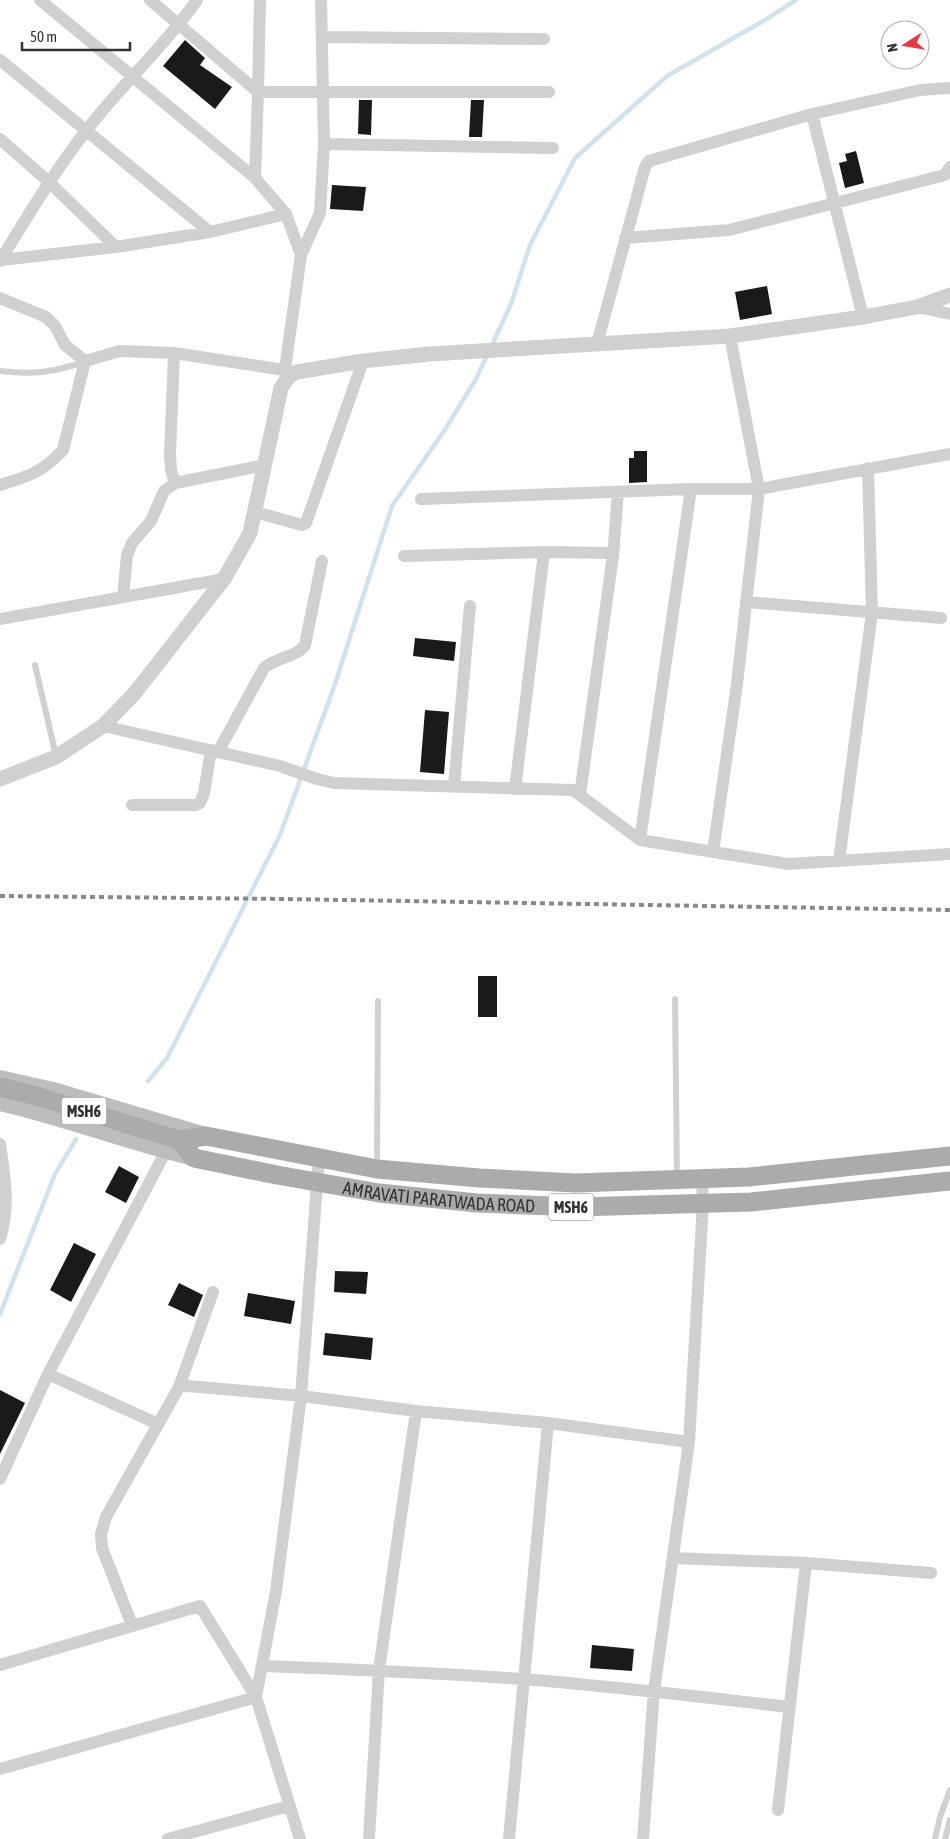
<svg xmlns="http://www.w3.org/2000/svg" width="950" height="1839" font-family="'Asap Condensed',sans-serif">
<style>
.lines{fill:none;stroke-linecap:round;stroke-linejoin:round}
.stream{stroke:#cfe2ee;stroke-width:4.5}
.building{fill:#1a1a1a}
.service{stroke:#d0d0d0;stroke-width:6}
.minor{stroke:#d0d0d0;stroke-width:12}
.tertiary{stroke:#d0d0d0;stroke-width:15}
.secondary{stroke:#bdbdbd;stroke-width:16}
.primary{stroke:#ababab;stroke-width:19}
.rail{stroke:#888;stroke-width:4;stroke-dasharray:5 4;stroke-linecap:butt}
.labels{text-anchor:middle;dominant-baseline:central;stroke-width:5;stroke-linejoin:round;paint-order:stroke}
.shield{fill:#fff;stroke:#707070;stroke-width:1}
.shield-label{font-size:16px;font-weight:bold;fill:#333}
.street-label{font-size:18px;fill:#333;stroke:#fff}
</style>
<rect width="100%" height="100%" fill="#fff"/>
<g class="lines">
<path class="stream" d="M 148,1081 L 167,1058 L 280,835 L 335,684 L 392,506 L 444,431 L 476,379 L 511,304 L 530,245 L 575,158 L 667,76 L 765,20 L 796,0
M 0,1314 L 55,1174 L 76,1139"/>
</g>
<path class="building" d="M 185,40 L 205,58 L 200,65 L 232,87 L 215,109 L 163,66 Z
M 359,100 L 372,100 L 371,135 L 358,134 Z
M 471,100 L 484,100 L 482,137 L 469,137 Z
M 856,151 L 864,183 L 845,188 L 839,163 L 847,161 L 845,154 Z
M 332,185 L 366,187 L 363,211 L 330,209 Z
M 767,286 L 772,314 L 740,320 L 735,292 Z
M 634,451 L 647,451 L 647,482 L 629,483 L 629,458 L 634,458 Z
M 415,638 L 456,642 L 454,661 L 413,656 Z
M 425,710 L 449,712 L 444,774 L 420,772 Z
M 478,976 L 497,976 L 497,1017 L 478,1017 Z
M 119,1166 L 139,1177 L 126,1203 L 105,1192 Z
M 74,1243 L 96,1254 L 71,1302 L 50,1290 Z
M 335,1271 L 368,1272 L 366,1294 L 334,1292 Z
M 179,1283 L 203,1295 L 194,1317 L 168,1305 Z
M 248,1293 L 295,1301 L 291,1324 L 244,1316 Z
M 325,1333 L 373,1338 L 371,1360 L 323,1355 Z
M 0,1390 L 25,1403 L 0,1454 Z
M 592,1645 L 634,1649 L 632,1671 L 590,1668 Z"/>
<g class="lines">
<path class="service" d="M 0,371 C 36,375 51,372 85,362
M 35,665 L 56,756
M 675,999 L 677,1178
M 377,1168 L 378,1001
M 935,1839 L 940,1817 L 950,1790
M 945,1839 L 950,1820"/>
<path class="minor" d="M 40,0 L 255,178 L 286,214 L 301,255
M 150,0 L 258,92 L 255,178
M 260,0 L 258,92 L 549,92
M 322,37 L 544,39
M 0,60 L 210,232
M 812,114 L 863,317
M 0,139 L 49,182 L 116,247
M 324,144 L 553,148
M 625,238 L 729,230 L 945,175 L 950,167
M 1,260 L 116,247 L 210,232 L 286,214
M 0,261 C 27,217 54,172 86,131 C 121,85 164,47 197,0
M 0,298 L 46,317 L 55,326 L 65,345 L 85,361
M 917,307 L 950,314
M 597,344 L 645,167 L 649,161 L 812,114 L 920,90 L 950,88
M 174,353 L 170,455 L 171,470 L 175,483
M 285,369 L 301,255 L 320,213 L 324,144 L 321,0
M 0,485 C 27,477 43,472 63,450 L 85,361 L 120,351 L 174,353 L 297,372
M 421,499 L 691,489 L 759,489 L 950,454
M 255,512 L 302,525 L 306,523 L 363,361
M 404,556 L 544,552 L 611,553 L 613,555 L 580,795
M 613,557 L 618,492
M 123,597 L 127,555 L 132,543 L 151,521 L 164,491 L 175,483 L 265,465
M 746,602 L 941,618
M 0,619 L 224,579
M 103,726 L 280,766 L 317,779 L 334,783 L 573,790 L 640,840 L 788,864 L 950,854
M 218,752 L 264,668 C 278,656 296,658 305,645 L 322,561
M 454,786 L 470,606
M 515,789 L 544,552
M 132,805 L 196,805 L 200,803 L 204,793 L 211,750
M 640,840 L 691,489
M 713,852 L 737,684 L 759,489 L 730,336
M 839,861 L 872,613 L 868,468
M 0,1144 C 5,1177 10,1207 0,1239
M 48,1374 L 158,1424
M 179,1387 L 213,1292
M 0,1479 L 48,1374 L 166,1151
M 674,1558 L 806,1563 L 931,1573
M 132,1625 L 102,1548 L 101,1534 L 106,1517 L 179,1387 L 188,1386 L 301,1396 L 416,1411 L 548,1423 L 689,1442
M 0,1665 L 200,1606 L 256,1697 L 300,1839
M 262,1666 C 349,1669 435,1673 522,1679 C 612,1686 701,1697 789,1707
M 0,1769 L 256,1697 L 276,1591 L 301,1396 L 319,1158
M 778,1810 L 806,1563
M 168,1839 L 289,1806
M 369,1839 L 379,1670 L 416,1411
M 509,1839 L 548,1423
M 643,1839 L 654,1691 L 689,1442 L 703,1203 L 702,1178"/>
<path class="tertiary" d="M 0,779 L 56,757 L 103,726 L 134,694 L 224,579 L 250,533 L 281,388 L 289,376 L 297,372 L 363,361 L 429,354 L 730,336 L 863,317 L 917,307 L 950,295"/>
<path class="secondary" d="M 0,1078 L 53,1090 L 205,1135
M 0,1103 C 66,1118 129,1143 194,1158"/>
<g class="primary">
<path d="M 0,1087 L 33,1095 L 179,1140 L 206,1136 L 377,1169 L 479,1178 L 576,1183 L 749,1177 L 950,1156"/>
<path id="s1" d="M 179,1140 L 194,1158 L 277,1175 L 379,1193 L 477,1203 L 576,1207 L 751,1202 L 950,1181"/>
</g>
<path class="rail" d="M 0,896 L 284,899 L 950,910"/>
</g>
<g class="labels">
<g class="shield">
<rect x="61.5" y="1097.5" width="45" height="27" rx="4"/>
<rect x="548.5" y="1193.5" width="45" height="27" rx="4"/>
</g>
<g class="shield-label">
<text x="84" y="1111">MSH6</text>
<text x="571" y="1207">MSH6</text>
</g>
<g class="street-label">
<text stroke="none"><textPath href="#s1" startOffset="272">AMRAVATI PARATWADA ROAD</textPath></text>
</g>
</g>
<g transform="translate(905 45) rotate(258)"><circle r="24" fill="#ffffff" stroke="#adadad"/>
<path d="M0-4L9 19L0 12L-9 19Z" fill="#e63946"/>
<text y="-8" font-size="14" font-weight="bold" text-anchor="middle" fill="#333333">N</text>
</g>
<path d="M22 42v8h108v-8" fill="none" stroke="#333333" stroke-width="2.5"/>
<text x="30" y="42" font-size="15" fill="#333333" stroke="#ffffff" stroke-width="4" paint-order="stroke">50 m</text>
</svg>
